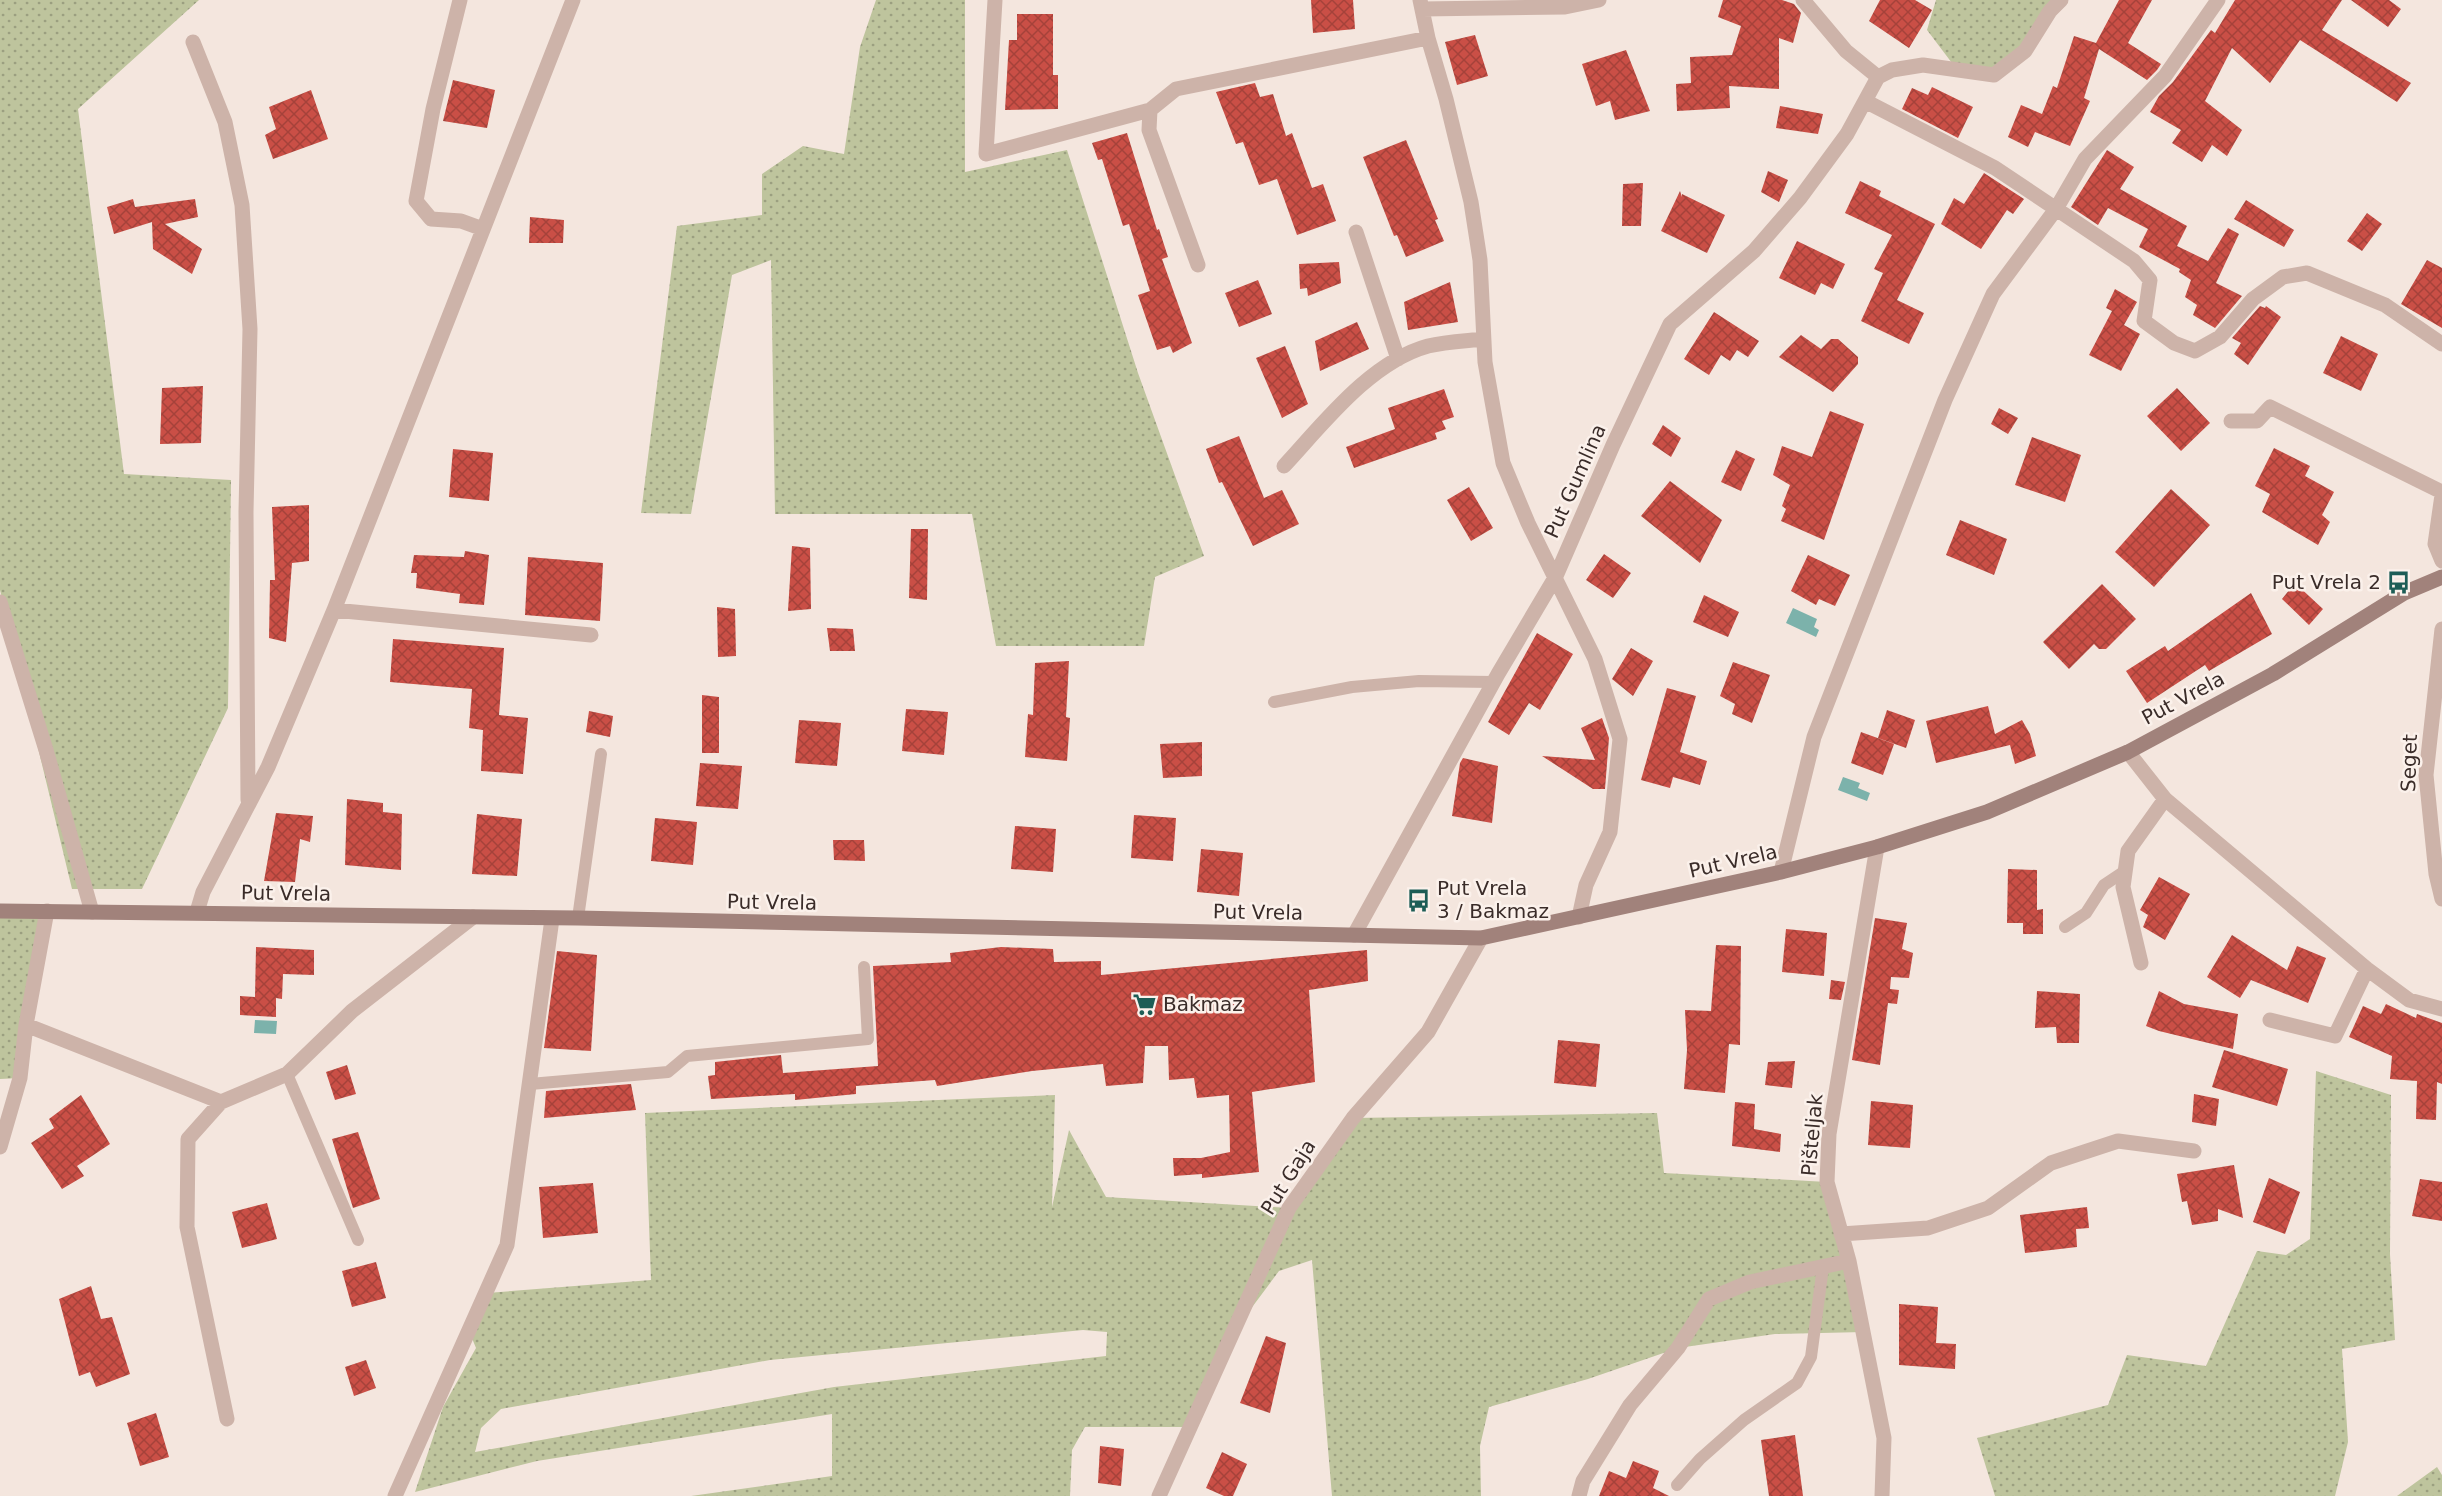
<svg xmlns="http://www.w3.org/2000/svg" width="2442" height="1496" font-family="'DejaVu Sans',sans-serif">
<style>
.grass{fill:url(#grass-dots);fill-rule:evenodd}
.water{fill:#7cb2ab}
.building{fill:url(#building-cross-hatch)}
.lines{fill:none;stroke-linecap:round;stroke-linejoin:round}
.lane{stroke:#cdb3a9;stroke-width:12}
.street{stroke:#cdb3a9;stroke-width:15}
.secondary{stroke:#a1827b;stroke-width:15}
.labels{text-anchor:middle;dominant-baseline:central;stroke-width:5;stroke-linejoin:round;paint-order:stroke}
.street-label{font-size:20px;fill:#3a2c29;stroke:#fbf1eb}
.poi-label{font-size:20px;fill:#3a2c29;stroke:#fbf1eb;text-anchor:start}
</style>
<defs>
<pattern id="grass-dots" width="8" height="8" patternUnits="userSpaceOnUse" patternTransform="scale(1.5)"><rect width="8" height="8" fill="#bec49d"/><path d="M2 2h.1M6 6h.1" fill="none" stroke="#9b9f80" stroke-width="1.8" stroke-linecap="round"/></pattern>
<pattern id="building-cross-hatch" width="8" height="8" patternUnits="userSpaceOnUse" patternTransform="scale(1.5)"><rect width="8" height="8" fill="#ca4f46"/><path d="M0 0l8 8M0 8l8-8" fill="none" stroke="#a5423a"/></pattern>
</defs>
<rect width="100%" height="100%" fill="#f4e6de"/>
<path class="grass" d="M 0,0 L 199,0 L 78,109 L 124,474 L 231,480 L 228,708 L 142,889 L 72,889 L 0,590 Z
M 876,0 L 965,0 L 965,172 L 1067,150 L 1138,373 L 1204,556 L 1155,577 L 1144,646 L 996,646 L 972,514 L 775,514 L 771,260 L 732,275 L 691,514 L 641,513 L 677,226 L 762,215 L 762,174 L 803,146 L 844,154 L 860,47 Z
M 1936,0 L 2061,0 L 1994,75 L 1958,71 L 1927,30 Z
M 0,911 L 47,911 L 20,1078 L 0,1079 Z
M 2316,1071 L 2391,1095 L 2390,1254 L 2395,1340 L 2342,1349 L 2348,1442 L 2335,1496 L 1995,1496 L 1977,1438 L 2108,1405 L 2127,1355 L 2206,1366 L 2257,1251 L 2286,1255 L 2310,1239 Z
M 1055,1095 L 1052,1207 L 1069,1130 L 1106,1197 L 1289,1208 L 1353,1118 L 1657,1113 L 1664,1173 L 1827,1182 L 1864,1332 L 1775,1334 L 1678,1348 L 1588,1379 L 1489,1407 L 1480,1446 L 1481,1496 L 1332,1496 L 1312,1260 L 1279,1271 L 1232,1334 L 1190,1427 L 1085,1427 L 1072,1450 L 1070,1496 L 691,1496 L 832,1476 L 832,1414 L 537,1461 L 415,1492 L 443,1407 L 476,1348 L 469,1331 L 487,1293 L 651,1280 L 645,1113 ZM 1083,1330 L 1107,1332 L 1106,1356 L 834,1387 L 475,1452 L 481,1428 L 501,1409 L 770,1360 Z
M 2437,1467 L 2442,1475 L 2442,1496 L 2397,1496 Z"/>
<path class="water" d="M 1793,608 L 1817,619 L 1814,627 L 1819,630 L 1816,637 L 1786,623 Z
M 1843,777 L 1860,783 L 1858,788 L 1870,793 L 1867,801 L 1838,790 Z
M 255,1020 L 277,1021 L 276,1034 L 254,1033 Z"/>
<path class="building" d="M 1311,0 L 1353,0 L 1355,29 L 1313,33 Z
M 1723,0 L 1782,0 L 1794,4 L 1801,13 L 1793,43 L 1779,38 L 1779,89 L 1729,86 L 1730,108 L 1677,111 L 1676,84 L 1691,83 L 1690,57 L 1732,55 L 1741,26 L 1718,17 Z
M 1880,0 L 1915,0 L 1932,10 L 1909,48 L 1869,21 Z
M 2119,0 L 2152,0 L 2128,43 L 2161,64 L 2157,70 L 2147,80 L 2099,49 L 2084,98 L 2090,101 L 2070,146 L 2035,132 L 2028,147 L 2008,137 L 2021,105 L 2042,114 L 2053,86 L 2057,88 L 2074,36 L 2096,43 Z
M 2235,0 L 2342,0 L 2322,30 L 2411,83 L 2397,102 L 2300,40 L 2270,83 L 2232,48 L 2205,101 L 2242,130 L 2227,156 L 2212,145 L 2202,162 L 2172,143 L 2181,130 L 2150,112 L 2159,96 L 2173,82 L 2211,30 L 2215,33 Z
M 2351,0 L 2389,0 L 2401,9 L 2388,27 Z
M 1017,14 L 1053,14 L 1053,75 L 1058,75 L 1058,109 L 1005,110 L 1009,40 L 1017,40 Z
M 1475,35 L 1488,76 L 1457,85 L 1445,42 Z
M 1626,50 L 1650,111 L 1615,120 L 1610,101 L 1596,106 L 1582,64 Z
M 453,80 L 495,90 L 487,128 L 443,121 Z
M 1255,83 L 1260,97 L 1273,94 L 1286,136 L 1292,133 L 1312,188 L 1323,184 L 1336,221 L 1297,235 L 1277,179 L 1259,185 L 1243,142 L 1236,144 L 1216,92 Z
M 1932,87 L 1973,107 L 1958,138 L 1902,109 L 1912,88 L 1928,95 Z
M 311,90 L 328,139 L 273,159 L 265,135 L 276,129 L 269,107 Z
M 1780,106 L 1823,114 L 1818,134 L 1776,128 Z
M 1127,133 L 1157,230 L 1159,229 L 1168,257 L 1162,259 L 1192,343 L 1173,353 L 1170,346 L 1157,350 L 1138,295 L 1150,291 L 1129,224 L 1123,226 L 1102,159 L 1098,160 L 1092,143 Z
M 1406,140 L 1438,219 L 1435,220 L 1444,241 L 1406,257 L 1397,235 L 1394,236 L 1363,157 Z
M 2107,150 L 2134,167 L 2120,189 L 2187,226 L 2177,246 L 2208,261 L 2228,228 L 2239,234 L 2216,283 L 2242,296 L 2215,328 L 2193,315 L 2197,305 L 2185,297 L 2191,280 L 2179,272 L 2180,269 L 2139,247 L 2148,229 L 2108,208 L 2098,225 L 2071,207 Z
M 1768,171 L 1788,180 L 1779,202 L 1761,192 Z
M 1984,173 L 2024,199 L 2013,214 L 2007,210 L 1981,249 L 1941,224 L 1954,198 L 1964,204 Z
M 1860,181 L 1881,191 L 1879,196 L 1935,224 L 1897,300 L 1924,313 L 1909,344 L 1861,321 L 1883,273 L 1874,269 L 1892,235 L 1845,213 Z
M 1643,183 L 1641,226 L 1622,226 L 1623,184 Z
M 1680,191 L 1682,197 L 1682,194 L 1725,215 L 1707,253 L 1661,231 Z
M 133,199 L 135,207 L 195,199 L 198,217 L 165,224 L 202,249 L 192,274 L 153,249 L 152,222 L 114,234 L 107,207 Z
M 2246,200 L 2294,230 L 2284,247 L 2234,219 Z
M 2367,213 L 2382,224 L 2362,251 L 2347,241 Z
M 530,217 L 564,220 L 563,243 L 529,243 Z
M 1797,241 L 1845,264 L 1833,289 L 1821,283 L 1815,295 L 1779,278 Z
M 2427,260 L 2442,268 L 2442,328 L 2401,304 Z
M 1339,262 L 1341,283 L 1308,296 L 1307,288 L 1300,289 L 1299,264 Z
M 1258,280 L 1272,314 L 1239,327 L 1225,293 Z
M 1450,282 L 1458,322 L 1408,330 L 1404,302 Z
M 2115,289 L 2137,302 L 2124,325 L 2140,334 L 2121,371 L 2089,355 L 2112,311 L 2106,308 Z
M 2260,306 L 2265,308 L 2266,306 L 2281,317 L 2248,365 L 2234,354 L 2241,343 L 2232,338 Z
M 1714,312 L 1759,341 L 1748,357 L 1737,350 L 1730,361 L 1721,355 L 1709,375 L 1684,359 Z
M 1357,322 L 1369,349 L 1320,371 L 1315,341 Z
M 1801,335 L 1821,349 L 1831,339 L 1838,339 L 1858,357 L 1858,364 L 1833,392 L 1779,357 Z
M 2341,336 L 2378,354 L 2361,391 L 2323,373 Z
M 1285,346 L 1308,404 L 1282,418 L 1256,358 Z
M 203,386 L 201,443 L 160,444 L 162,388 Z
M 2177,388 L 2210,423 L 2181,451 L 2147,416 Z
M 1444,389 L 1454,417 L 1442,421 L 1446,429 L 1435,433 L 1437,439 L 1354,468 L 1346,447 L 1395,429 L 1388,408 Z
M 1999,408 L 2018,418 L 2008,434 L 1991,424 Z
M 1830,411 L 1864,424 L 1824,540 L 1781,521 L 1786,509 L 1782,506 L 1790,485 L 1773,475 L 1782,446 L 1812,457 Z
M 1663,425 L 1681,438 L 1671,457 L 1652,444 Z
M 1239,436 L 1264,498 L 1282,490 L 1299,524 L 1253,546 L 1222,482 L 1219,483 L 1206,449 Z
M 2032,437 L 2081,455 L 2065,502 L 2015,485 Z
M 2274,448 L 2310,466 L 2305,476 L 2334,492 L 2322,515 L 2330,522 L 2318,545 L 2262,512 L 2270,494 L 2255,486 Z
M 453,449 L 493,453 L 489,501 L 449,497 Z
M 1736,450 L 1755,459 L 1741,491 L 1721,482 Z
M 1670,481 L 1722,520 L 1700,563 L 1641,516 Z
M 1469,487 L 1493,528 L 1471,541 L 1447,500 Z
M 2171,489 L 2210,525 L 2154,587 L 2115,552 Z
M 309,505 L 309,561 L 292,563 L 286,642 L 269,638 L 270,580 L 275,580 L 272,507 Z
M 1960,520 L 2007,539 L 1994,575 L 1946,555 Z
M 911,529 L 928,529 L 927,600 L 909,598 Z
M 792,546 L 810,548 L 811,609 L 788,611 Z
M 465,551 L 489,555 L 484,605 L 459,603 L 460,594 L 416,588 L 417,573 L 411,573 L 414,555 L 464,557 Z
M 1604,554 L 1631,573 L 1613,598 L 1586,580 Z
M 1808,555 L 1850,575 L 1835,606 L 1819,599 L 1816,605 L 1791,591 Z
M 528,557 L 603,563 L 600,621 L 525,615 Z
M 2295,583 L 2323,609 L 2309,625 L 2282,599 Z
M 2102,584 L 2136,619 L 2106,649 L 2099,649 L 2094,644 L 2069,669 L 2043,642 Z
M 2251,593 L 2272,634 L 2209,671 L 2205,665 L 2147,703 L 2126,671 L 2165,646 L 2168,651 Z
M 1704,595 L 1739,612 L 1728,637 L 1693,622 Z
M 717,607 L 735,609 L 736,656 L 718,657 Z
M 827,628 L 853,629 L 855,651 L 830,651 Z
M 1537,633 L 1573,654 L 1540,710 L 1529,703 L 1509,735 L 1488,722 Z
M 393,639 L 504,648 L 499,715 L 528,718 L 523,774 L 481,771 L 483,730 L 469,728 L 472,689 L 390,682 Z
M 1631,648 L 1653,661 L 1633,696 L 1612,679 Z
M 1069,661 L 1066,717 L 1070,718 L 1067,761 L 1025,757 L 1028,714 L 1033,715 L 1035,663 Z
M 1733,662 L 1770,675 L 1752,723 L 1732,714 L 1735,704 L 1720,696 Z
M 1667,688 L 1696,696 L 1680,752 L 1707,761 L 1700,785 L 1673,777 L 1670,788 L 1641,780 Z
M 702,695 L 719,697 L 719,753 L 702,753 Z
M 1988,706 L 1995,734 L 2022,720 L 2030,734 L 2036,756 L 2015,764 L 2010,745 L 1936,763 L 1926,721 Z
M 906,709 L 948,712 L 944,755 L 902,751 Z
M 1887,710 L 1915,720 L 1906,748 L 1878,738 Z
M 589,711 L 613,716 L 610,737 L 586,732 Z
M 1602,718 L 1609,738 L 1605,789 L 1593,789 L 1542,756 L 1595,760 L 1581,728 Z
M 799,720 L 841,723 L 837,766 L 795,763 Z
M 1861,732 L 1894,744 L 1883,775 L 1851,763 Z
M 1202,742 L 1202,776 L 1163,778 L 1160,744 Z
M 1463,758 L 1498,766 L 1492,823 L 1452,816 L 1460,763 Z
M 700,763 L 742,766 L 738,809 L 696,806 Z
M 347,799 L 383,803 L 383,812 L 402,814 L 401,870 L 345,865 Z
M 276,813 L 313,816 L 310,842 L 300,839 L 295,882 L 264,881 Z
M 477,814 L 522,819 L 517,876 L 472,874 Z
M 1134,815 L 1176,818 L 1173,861 L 1131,858 Z
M 655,818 L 697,822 L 693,865 L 651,861 Z
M 1015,826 L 1056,829 L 1053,872 L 1011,869 Z
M 833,840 L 864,840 L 865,861 L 834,860 Z
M 1201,849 L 1243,853 L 1239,896 L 1197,892 Z
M 2008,869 L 2037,870 L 2037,910 L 2043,909 L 2043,934 L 2023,934 L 2023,923 L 2007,923 Z
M 2159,877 L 2190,894 L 2165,940 L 2143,927 L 2148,915 L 2140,910 Z
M 1875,918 L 1907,923 L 1902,949 L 1913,953 L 1909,978 L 1891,977 L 1890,989 L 1899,990 L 1897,1004 L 1888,1003 L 1880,1065 L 1852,1060 Z
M 1786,929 L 1827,933 L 1824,976 L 1782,972 Z
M 2232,935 L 2287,970 L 2297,946 L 2326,958 L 2308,1003 L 2251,980 L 2240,998 L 2207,977 Z
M 1716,945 L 1741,946 L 1740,1045 L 1729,1044 L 1725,1093 L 1684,1089 L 1687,1050 L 1685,1010 L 1711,1011 Z
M 256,947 L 314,950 L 314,975 L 283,974 L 282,999 L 276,998 L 276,1017 L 240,1015 L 240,996 L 255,997 Z
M 1001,947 L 1053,949 L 1054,962 L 1101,961 L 1101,975 L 1367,950 L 1368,981 L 1309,990 L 1315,1082 L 1252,1092 L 1259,1172 L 1202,1178 L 1202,1174 L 1174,1176 L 1173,1158 L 1201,1158 L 1230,1152 L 1229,1095 L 1197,1098 L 1194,1078 L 1169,1080 L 1168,1046 L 1145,1046 L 1143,1083 L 1106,1086 L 1103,1064 L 1032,1071 L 937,1086 L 935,1080 L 856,1086 L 856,1094 L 795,1100 L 795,1094 L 711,1099 L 708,1076 L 715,1075 L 715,1062 L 781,1055 L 783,1073 L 878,1066 L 873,966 L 951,962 L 950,953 Z
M 557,951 L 597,955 L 591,1051 L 544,1048 Z
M 1831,980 L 1845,982 L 1841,1000 L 1829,999 Z
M 2037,991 L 2080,994 L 2079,1043 L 2057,1043 L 2056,1027 L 2035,1028 Z
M 2159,991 L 2184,1004 L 2238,1014 L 2233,1049 L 2159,1031 L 2146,1026 Z
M 2386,1004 L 2416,1018 L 2417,1014 L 2442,1023 L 2442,1084 L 2437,1082 L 2436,1120 L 2416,1119 L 2417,1081 L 2390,1079 L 2392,1056 L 2349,1037 L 2363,1006 L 2381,1014 Z
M 1558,1040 L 1600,1044 L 1596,1087 L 1554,1083 Z
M 2224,1050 L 2288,1069 L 2277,1106 L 2212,1087 Z
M 1795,1061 L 1792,1088 L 1765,1085 L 1768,1062 Z
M 347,1065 L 356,1094 L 335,1100 L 326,1072 Z
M 631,1084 L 636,1110 L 544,1118 L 546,1091 Z
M 2194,1094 L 2219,1099 L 2216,1126 L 2192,1122 Z
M 81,1095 L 110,1144 L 77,1166 L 84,1176 L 62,1189 L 31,1143 L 54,1128 L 49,1119 Z
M 1871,1101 L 1913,1105 L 1910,1148 L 1868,1145 Z
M 1735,1102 L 1755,1104 L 1754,1129 L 1781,1134 L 1780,1152 L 1732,1146 Z
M 358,1132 L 380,1199 L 353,1208 L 332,1139 Z
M 2234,1165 L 2243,1218 L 2218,1209 L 2218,1221 L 2192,1225 L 2187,1201 L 2182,1202 L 2177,1174 Z
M 2269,1178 L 2300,1192 L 2285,1234 L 2253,1222 Z
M 2420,1179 L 2442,1182 L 2442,1221 L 2412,1216 Z
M 593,1183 L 598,1233 L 543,1238 L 539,1187 Z
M 267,1203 L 277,1239 L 242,1248 L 232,1212 Z
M 2087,1207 L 2089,1228 L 2076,1229 L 2077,1247 L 2025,1253 L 2020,1215 Z
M 376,1262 L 386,1298 L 352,1307 L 342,1271 Z
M 91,1286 L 101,1319 L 112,1317 L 130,1374 L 96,1387 L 90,1372 L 79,1376 L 59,1299 Z
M 1899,1304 L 1938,1307 L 1936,1343 L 1956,1344 L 1955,1369 L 1899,1365 Z
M 1266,1336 L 1286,1343 L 1270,1413 L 1240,1403 Z
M 366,1360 L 376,1388 L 354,1396 L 345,1367 Z
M 156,1413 L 169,1457 L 140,1466 L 127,1423 Z
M 1795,1435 L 1803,1496 L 1769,1496 L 1761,1440 Z
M 1100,1446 L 1124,1449 L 1121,1486 L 1098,1483 Z
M 1222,1452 L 1247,1464 L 1233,1496 L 1224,1496 L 1206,1488 Z
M 1633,1461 L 1659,1471 L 1653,1488 L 1669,1496 L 1599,1496 L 1609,1471 L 1626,1478 Z"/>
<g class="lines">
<path class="lane" d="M 1274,702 L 1352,687 L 1419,681 L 1493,682
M 578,918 L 601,754
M 2065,927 L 2086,913 L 2104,885 L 2125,871
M 287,1074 L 358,1240
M 530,1084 L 668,1072 L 687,1056 L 868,1039 L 864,967
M 1677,1485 L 1700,1459 L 1744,1420 L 1797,1383 L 1811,1357 L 1823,1267"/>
<path class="street" d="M 460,0 L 433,109 L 416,201 L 431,219 L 461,221 L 483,229
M 995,0 L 986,154 L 1150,110
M 1420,0 L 1428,38 L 1446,99 L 1471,202 L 1480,260 L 1485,362 L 1503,463 L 1528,523 L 1595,659 L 1620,739 L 1610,832 L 1586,885 L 1579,917
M 1803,0 L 1846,51 L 1878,77
M 1422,9 L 1565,7 L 1599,0
M 193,42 L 225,122 L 242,205 L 250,329 L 246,512 L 248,800
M 1865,101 L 1995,168 L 2134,261 L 2150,280 L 2144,321 L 2174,343 L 2195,351 L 2220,337 L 2253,299 L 2283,277 L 2307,273 L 2385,305 L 2442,344
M 1356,232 L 1398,359
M 1198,265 L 1149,130 L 1150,110 L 1176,89 L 1428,38
M 2231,421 L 2257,421 L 2270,407 L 2442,492
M 1284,466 C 1323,424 1370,362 1428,346 C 1445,342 1465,341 1483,339
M 2442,495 L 2435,544 L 2442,561
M 0,602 L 46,750 L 92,912
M 334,610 L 591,635
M 2442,629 L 2426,775 L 2436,874 L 2442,899
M 2128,752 L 2165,799 L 2367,969 L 2409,1000 L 2442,1009
M 1877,847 L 1829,1134 L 1827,1182 L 1849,1261 L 1884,1438 L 1882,1496
M 1781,872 L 1814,737 L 1945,400 L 1993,294 L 2056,209 L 2085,159 L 2165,76 L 2218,0
M 197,912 L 203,892 L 268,767 L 334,610 L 573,0
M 1354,935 L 1498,674 L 1556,576 L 1613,445 L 1670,324 L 1754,251 L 1800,198 L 1847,134 L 1878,77 L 1892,70 L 1923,65 L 1994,75 L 2025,51 L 2050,11 L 2061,0
M 2141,963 L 2123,887 L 2128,851 L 2165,799
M 2270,1020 L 2335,1036 L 2367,969
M 26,1025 L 221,1102 L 287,1074 L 352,1011 L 473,917
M 221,1102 L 188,1139 L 187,1227 L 227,1419
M 0,1147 L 20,1078 L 26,1025 L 47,911
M 1841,1234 L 1928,1228 L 1988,1208 L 2051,1163 L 2118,1141 L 2194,1151
M 395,1496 L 507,1245 L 552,919
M 1159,1496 L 1289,1208 L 1353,1118 L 1428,1032 L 1481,938
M 1579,1496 L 1583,1481 L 1630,1405 L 1678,1348 L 1709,1299 L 1750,1282 L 1849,1261"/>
<path class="secondary" d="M 0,911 L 578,918 L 1481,938 L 1781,872 L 1877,847 L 1987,812 L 2128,752 L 2273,674 L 2404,593 L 2442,577"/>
</g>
<defs>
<symbol id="bus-bare" viewBox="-9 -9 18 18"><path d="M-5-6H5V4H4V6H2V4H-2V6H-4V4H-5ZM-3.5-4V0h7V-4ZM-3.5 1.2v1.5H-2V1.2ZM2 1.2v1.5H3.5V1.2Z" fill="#1d5d56" stroke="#fbf1eb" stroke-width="2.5" paint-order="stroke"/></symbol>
<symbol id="supermarket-bare" viewBox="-9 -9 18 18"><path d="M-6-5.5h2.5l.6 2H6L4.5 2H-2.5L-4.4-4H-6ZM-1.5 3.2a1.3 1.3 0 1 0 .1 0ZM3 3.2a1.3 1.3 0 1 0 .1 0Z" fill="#1d5d56" stroke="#fbf1eb" stroke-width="2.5" paint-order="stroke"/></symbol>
</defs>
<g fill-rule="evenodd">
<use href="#bus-bare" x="2382" y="566" width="33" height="33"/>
<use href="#bus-bare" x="1402" y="884" width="33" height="33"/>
<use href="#supermarket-bare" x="1128" y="988" width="33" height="33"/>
</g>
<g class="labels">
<g class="street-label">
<text transform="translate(1575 481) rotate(-66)">Put Gumlina</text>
<text transform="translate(2183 698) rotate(-28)">Put Vrela</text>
<text transform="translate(2409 763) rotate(-88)">Seget</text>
<text transform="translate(1733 861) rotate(-13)">Put Vrela</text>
<text transform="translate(286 893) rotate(1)">Put Vrela</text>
<text transform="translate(772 902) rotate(1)">Put Vrela</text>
<text transform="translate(1258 912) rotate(1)">Put Vrela</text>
<text transform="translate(1812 1135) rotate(-85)">Pišteljak</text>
<text transform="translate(1288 1177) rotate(-58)">Put Gaja</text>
</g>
<g class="poi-label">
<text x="2381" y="582" text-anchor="end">Put Vrela 2</text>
<text x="1437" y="888">Put Vrela<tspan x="1437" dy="23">3 / Bakmaz</tspan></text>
<text x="1163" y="1004">Bakmaz</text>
</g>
</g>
</svg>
